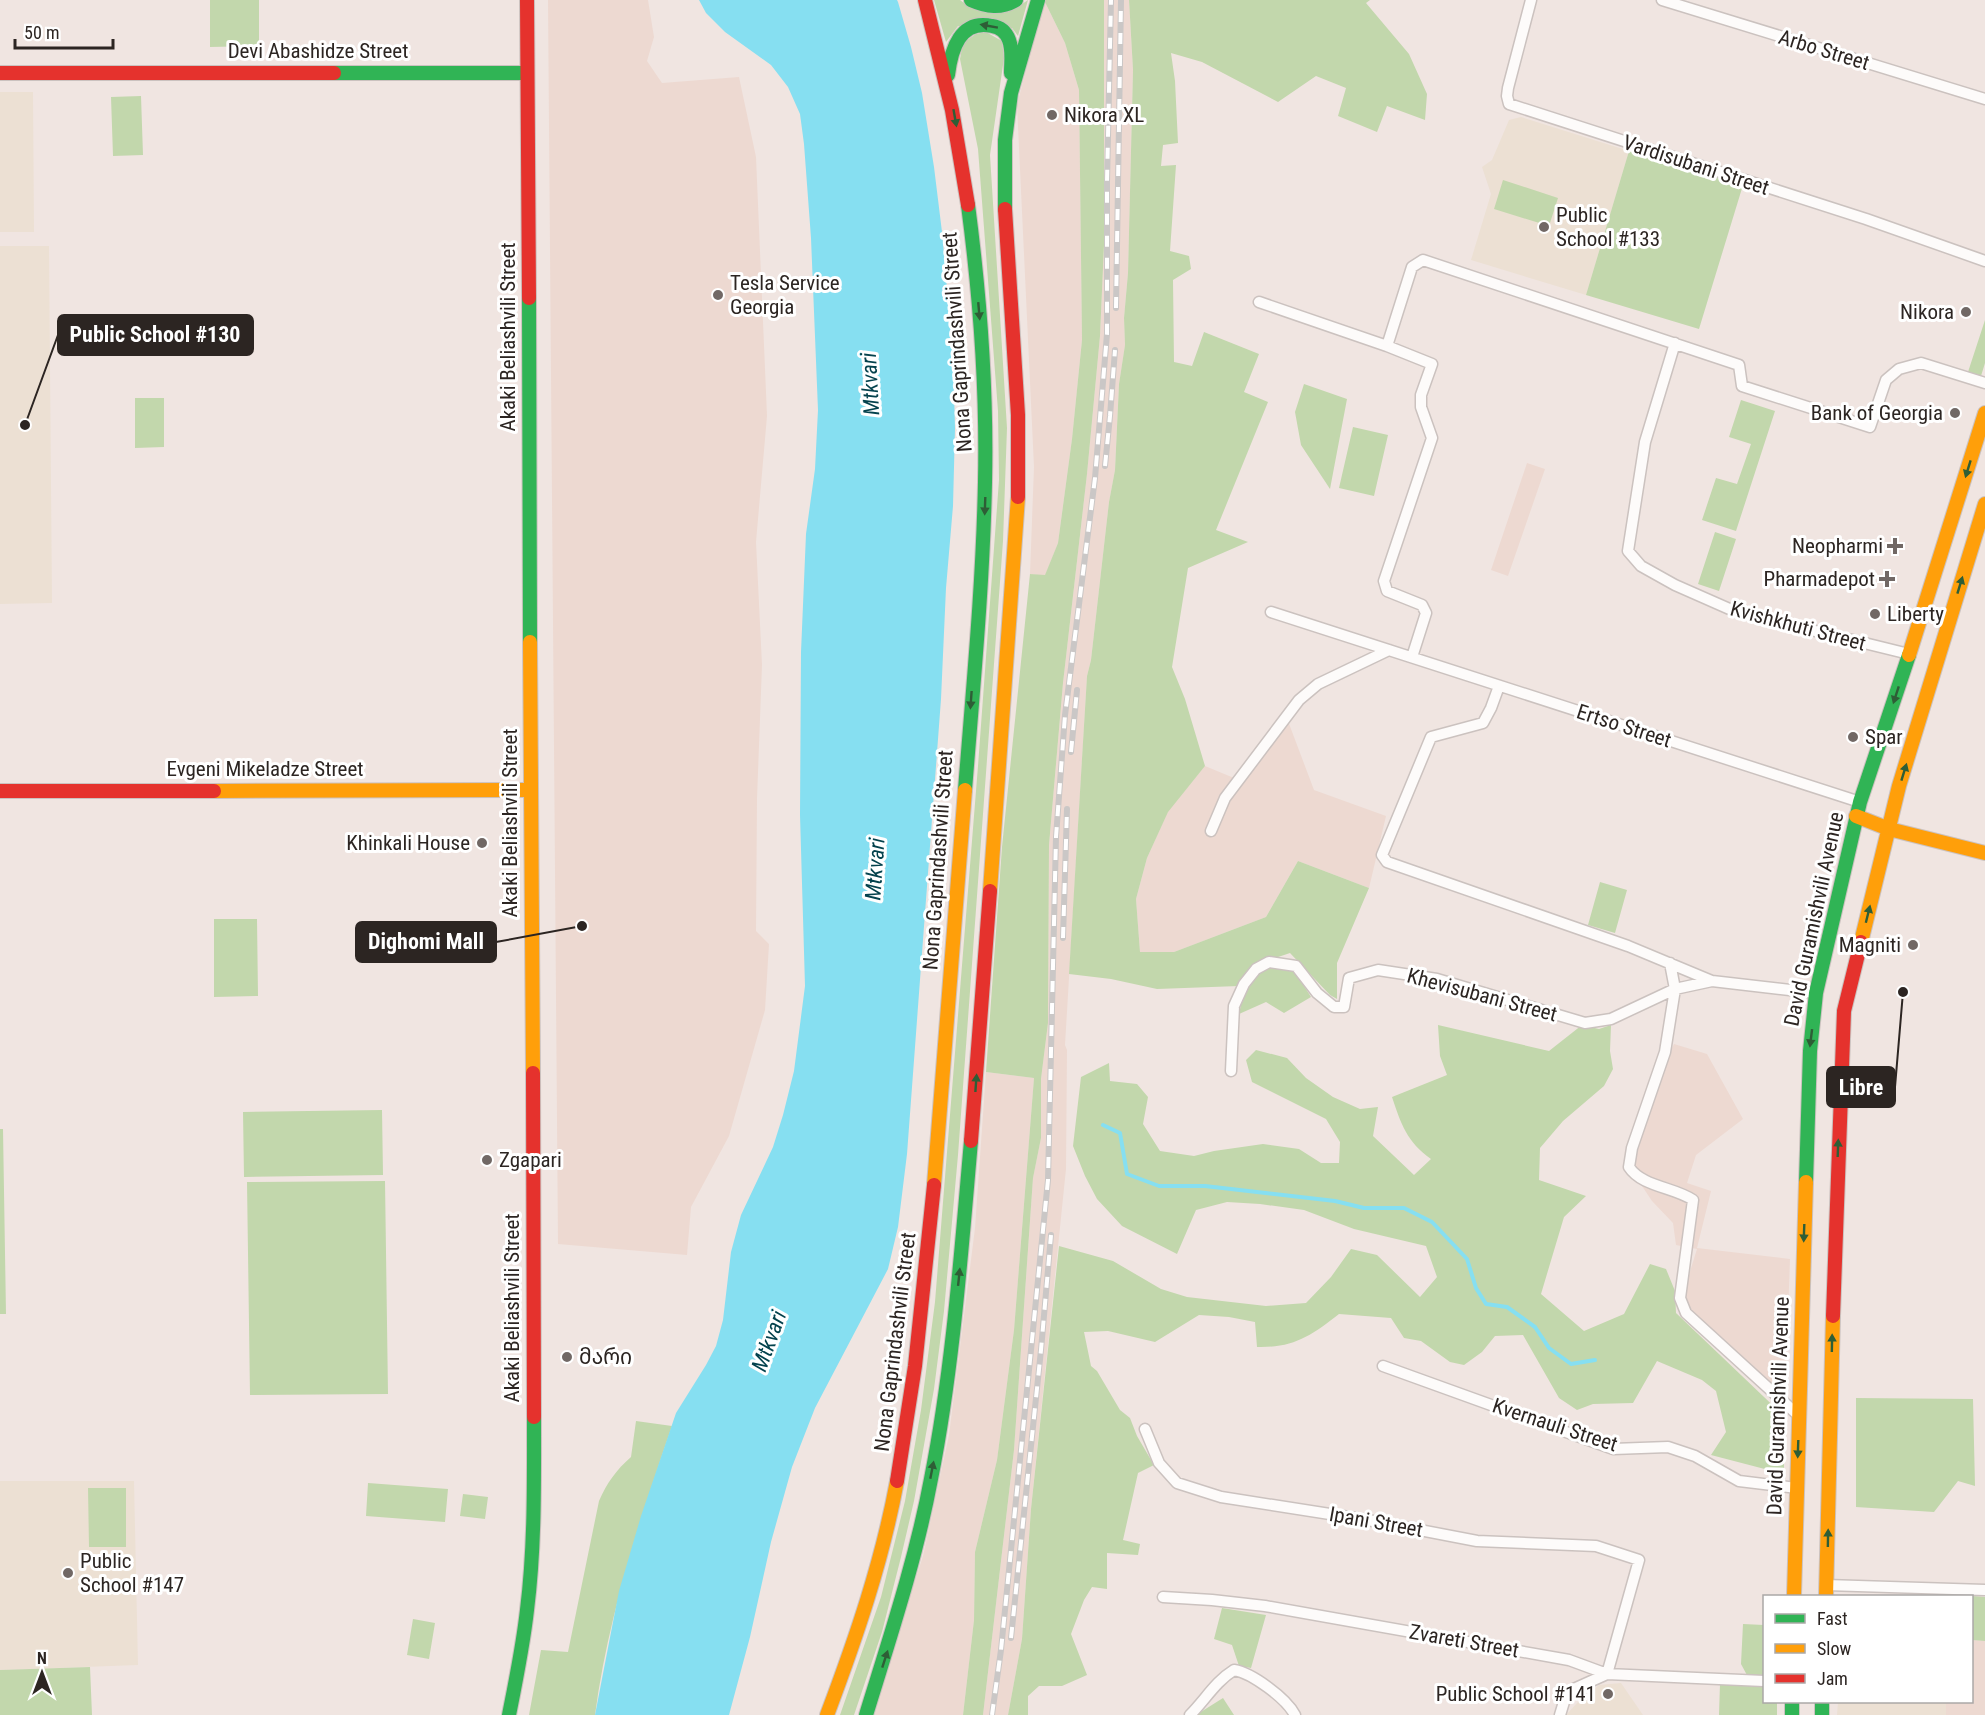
<svg xmlns="http://www.w3.org/2000/svg" width="1985" height="1715" font-family="'Roboto Condensed','Noto Sans Georgian',sans-serif">
<style>
.built{fill:#edd9d1}
.education{fill:#ece0d3}
.green{fill:#c2d7ac}
.water{fill:#86dff1}
.lines{fill:none;stroke-linecap:round;stroke-linejoin:round}
.stream{stroke:#86dff1;stroke-width:4}
.street-casing{stroke:#cbc2bf;stroke-width:13}
.fast-casing{stroke:#cbc2bf;stroke-width:16}
.slow-casing{stroke:#cbc2bf;stroke-width:16}
.jam-casing{stroke:#cbc2bf;stroke-width:16}
.street{stroke:#fdfbfa;stroke-width:10}
.fast{stroke:#30b455;stroke-width:14}
.slow{stroke:#ff9f0a;stroke-width:14}
.jam{stroke:#e5322d;stroke-width:14}
.rail-casing{stroke:#cac7c6;stroke-width:6}
.rail{stroke:#fff;stroke-width:4;stroke-dasharray:11;stroke-linecap:butt}
.oneway{fill:#2e5e36}
.poi-dot{fill:#716865;stroke:#fff;stroke-width:2}
.labels{text-anchor:middle;dominant-baseline:central;stroke-width:6;stroke-linejoin:round;paint-order:stroke}
.street-label{font-size:21px;fill:#2c2522;stroke:#fff}
.poi-label{font-size:21px;fill:#2c2522;stroke:#fff;text-anchor:start}
.water-label{font-size:22px;font-style:italic;fill:#04424d;stroke:#fff}
.leader{fill:none;stroke:#2c2522;stroke-width:2}
.callout-dot{fill:#2c2522;stroke:#fff;stroke-width:2}
.callout{fill:#2c2522;stroke:#2c2522;stroke-width:2}
.callout-label{font-size:22px;text-anchor:middle;font-weight:bold;fill:#fff}
</style>
<rect width="100%" height="100%" fill="#f0e5e1"/>
<path class="built" d="M 548,0 L 648,0 L 654,37 L 647,61 L 662,83 L 739,77 L 756,157 L 767,416 L 756,542 L 762,665 L 757,799 L 756,931 L 769,944 L 765,1010 L 729,1136 L 691,1207 L 687,1255 L 558,1244 Z
M 1044,0 L 1065,43 L 1079,90 L 1082,340 L 1072,439 L 1058,543 L 1045,576 L 1030,574 L 1034,467 L 1017,105 Z
M 1104,0 L 1129,0 L 1133,70 L 1128,273 L 1124,318 L 1125,345 L 1119,384 L 1115,470 L 1109,502 L 1091,660 L 1087,676 L 1065,1045 L 1067,1050 L 1066,1169 L 1031,1509 L 1022,1639 L 1008,1715 L 983,1715 L 1014,1450 L 1033,1178 L 1041,1138 L 1041,1079 L 1048,1023 L 1049,845 L 1063,683 L 1087,474 L 1100,336 L 1104,245 Z
M 1527,463 L 1545,469 L 1508,576 L 1491,570 Z
M 1280,715 L 1288,721 L 1314,790 L 1386,816 L 1369,888 L 1298,861 L 1266,917 L 1174,952 L 1140,952 L 1136,899 L 1147,858 L 1168,811 L 1205,766 L 1234,778 Z
M 1674,1044 L 1707,1054 L 1743,1119 L 1696,1155 L 1687,1183 L 1711,1191 L 1697,1248 L 1790,1259 L 1785,1396 L 1696,1321 L 1684,1291 L 1697,1249 L 1676,1245 L 1673,1223 L 1652,1201 L 1630,1168 L 1657,1079 Z
M 986,1072 L 1034,1078 L 1014,1330 L 997,1460 L 975,1552 L 974,1620 L 963,1715 L 871,1715 L 923,1556 L 949,1435 L 975,1228 Z
M 1972,1640 L 1985,1641 L 1985,1715 L 1946,1715 L 1946,1702 L 1972,1702 Z"/>
<path class="education" d="M 0,92 L 33,92 L 34,232 L 0,232 Z
M 1521,117 L 1629,151 L 1586,295 L 1471,260 L 1491,194 L 1482,167 L 1492,160 L 1509,120 Z
M 0,246 L 49,246 L 52,603 L 0,604 Z
M 0,1481 L 134,1481 L 138,1665 L 0,1670 Z
M 1621,1683 L 1643,1715 L 1566,1715 L 1578,1702 L 1599,1685 Z
M 1838,1702 L 1946,1702 L 1946,1715 L 1837,1715 Z"/>
<path class="green" d="M 210,0 L 259,0 L 259,46 L 210,47 Z
M 934,0 L 960,0 L 969,7 L 1015,9 L 1028,0 L 1018,36 L 1012,28 L 958,26 L 946,42 Z
M 1044,0 L 1104,0 L 1104,245 L 1100,336 L 1087,474 L 1063,683 L 1049,845 L 1048,1023 L 1041,1079 L 1041,1138 L 1033,1178 L 1014,1450 L 983,1715 L 963,1715 L 974,1620 L 975,1552 L 997,1460 L 1014,1330 L 1034,1078 L 986,1072 L 1002,847 L 1030,574 L 1045,575 L 1058,543 L 1072,439 L 1082,340 L 1079,90 L 1065,43 Z
M 1129,0 L 1370,0 L 1366,3 L 1409,54 L 1427,94 L 1425,120 L 1387,106 L 1377,132 L 1338,116 L 1346,88 L 1316,76 L 1278,102 L 1202,62 L 1171,53 L 1175,81 L 1178,143 L 1163,145 L 1161,166 L 1176,165 L 1170,251 L 1189,256 L 1191,269 L 1173,280 L 1174,362 L 1192,366 L 1204,332 L 1259,354 L 1244,392 L 1268,402 L 1216,530 L 1248,542 L 1188,568 L 1172,667 L 1185,699 L 1205,766 L 1168,812 L 1147,858 L 1136,899 L 1140,952 L 1174,952 L 1266,917 L 1298,861 L 1369,888 L 1337,963 L 1337,999 L 1330,995 L 1290,953 L 1254,965 L 1239,986 L 1157,989 L 1111,979 L 1069,974 L 1087,676 L 1091,660 L 1109,502 L 1115,470 L 1119,384 L 1125,345 L 1124,318 L 1128,273 L 1133,70 Z
M 986,32 L 1002,41 L 1004,58 L 990,155 L 1007,428 L 1003,541 L 958,1155 L 944,1311 L 934,1389 L 914,1501 L 901,1557 L 882,1632 L 854,1715 L 840,1715 L 881,1597 L 905,1501 L 921,1410 L 935,1302 L 978,766 L 999,480 L 998,411 L 978,149 L 960,59 L 963,43 L 976,34 Z
M 141,96 L 143,155 L 113,156 L 111,97 Z
M 1629,151 L 1743,185 L 1699,329 L 1586,295 Z
M 1503,180 L 1558,198 L 1549,226 L 1494,209 Z
M 1985,320 L 1985,363 L 1981,376 L 1968,372 Z
M 1304,384 L 1347,399 L 1330,489 L 1301,445 L 1295,412 Z
M 135,398 L 164,398 L 164,447 L 135,448 Z
M 1741,400 L 1775,411 L 1736,531 L 1702,520 L 1716,478 L 1737,484 L 1751,444 L 1729,437 Z
M 1353,427 L 1388,435 L 1374,496 L 1339,488 Z
M 1715,532 L 1736,539 L 1719,591 L 1698,584 Z
M 1600,882 L 1627,890 L 1615,933 L 1588,925 Z
M 214,919 L 257,919 L 258,996 L 214,997 Z
M 1273,967 L 1294,970 L 1311,997 L 1284,1013 L 1266,1002 L 1239,1014 C 1245,988 1246,978 1273,967 Z
M 1438,1025 L 1549,1051 L 1582,1025 L 1599,1029 L 1611,1025 L 1610,1051 L 1613,1069 L 1604,1086 L 1563,1121 L 1540,1148 L 1539,1180 L 1586,1196 L 1564,1217 L 1541,1294 L 1584,1331 L 1624,1314 L 1650,1264 L 1666,1269 L 1675,1291 L 1676,1313 L 1784,1416 L 1784,1474 L 1711,1455 L 1726,1432 L 1716,1391 L 1702,1380 L 1657,1361 L 1633,1403 L 1593,1404 L 1577,1410 L 1559,1398 L 1523,1335 L 1495,1336 L 1482,1352 L 1464,1365 L 1450,1362 L 1421,1341 L 1404,1338 L 1391,1318 L 1339,1314 C 1311,1336 1293,1348 1257,1347 L 1255,1322 L 1229,1317 L 1199,1315 L 1155,1342 L 1108,1331 L 1084,1332 L 1091,1366 L 1097,1371 L 1120,1410 L 1130,1418 L 1137,1436 L 1154,1465 L 1138,1473 L 1123,1540 L 1140,1544 L 1138,1555 L 1107,1553 L 1107,1589 L 1092,1587 L 1084,1600 L 1071,1634 L 1087,1675 L 1062,1686 L 1039,1686 L 1028,1696 L 1028,1715 L 1008,1715 L 1022,1639 L 1031,1509 L 1059,1246 L 1113,1261 L 1161,1289 L 1187,1297 L 1266,1306 L 1306,1303 L 1331,1277 L 1351,1249 L 1377,1255 L 1420,1297 L 1437,1277 L 1426,1246 L 1354,1229 L 1304,1210 L 1260,1204 L 1227,1202 L 1196,1210 L 1177,1254 L 1122,1226 L 1097,1199 L 1085,1176 L 1073,1146 L 1081,1077 L 1109,1063 L 1110,1081 L 1137,1084 L 1148,1097 L 1143,1124 L 1160,1151 L 1194,1156 L 1214,1151 L 1263,1144 L 1299,1149 L 1321,1163 L 1339,1163 L 1340,1142 L 1326,1119 L 1252,1082 L 1246,1060 L 1256,1050 L 1287,1058 L 1306,1078 L 1333,1097 L 1360,1109 L 1378,1107 L 1373,1136 L 1414,1175 L 1431,1159 C 1407,1142 1401,1124 1392,1097 L 1447,1075 L 1440,1056 Z
M 382,1110 L 383,1175 L 244,1177 L 243,1112 Z
M 0,1129 L 3,1129 L 6,1314 L 0,1314 Z
M 385,1181 L 388,1394 L 250,1395 L 247,1182 Z
M 1856,1398 L 1973,1399 L 1975,1486 L 1958,1481 L 1934,1512 L 1856,1507 Z
M 636,1421 L 672,1426 C 640,1520 608,1616 595,1715 L 529,1715 L 541,1650 L 568,1652 L 599,1501 C 607,1483 616,1470 631,1457 Z
M 368,1483 L 448,1489 L 445,1522 L 366,1516 Z
M 88,1488 L 126,1488 L 126,1547 L 89,1547 Z
M 463,1494 L 488,1497 L 485,1519 L 460,1516 Z
M 1936,1593 L 1985,1597 L 1985,1641 L 1972,1640 L 1972,1596 L 1936,1596 Z
M 1222,1608 L 1266,1615 L 1251,1668 L 1239,1666 L 1232,1645 L 1214,1639 Z
M 413,1619 L 435,1623 L 429,1659 L 407,1655 Z
M 1743,1624 L 1764,1625 L 1764,1678 L 1748,1677 L 1741,1664 Z
M 90,1667 L 92,1715 L 0,1715 L 0,1670 Z
M 1720,1684 L 1764,1687 L 1764,1702 L 1777,1702 L 1777,1715 L 1719,1715 Z
M 1223,1698 L 1234,1715 L 1196,1715 Z"/>
<path class="water" d="M 699,0 L 897,0 L 898,2 L 911,47 L 922,93 L 934,167 L 942,232 L 953,356 L 955,428 L 953,506 L 946,588 L 941,699 L 907,1154 L 898,1227 L 888,1269 L 815,1408 L 792,1467 L 771,1542 L 750,1637 L 729,1715 L 595,1715 L 619,1591 L 641,1516 L 676,1413 L 706,1365 L 716,1346 L 723,1320 L 731,1252 L 741,1215 L 773,1147 L 783,1115 L 794,1071 L 805,986 L 800,815 L 801,652 L 806,534 L 815,469 L 818,410 L 811,238 L 804,144 L 800,114 L 788,87 L 771,65 L 725,32 L 706,13 Z"/>
<g class="lines">
<path class="stream" d="M 1103,1125 L 1120,1133 L 1127,1174 L 1159,1186 L 1205,1186 L 1335,1201 L 1364,1208 L 1404,1208 L 1432,1222 L 1467,1259 L 1476,1288 L 1486,1304 L 1507,1307 L 1535,1327 L 1549,1348 L 1571,1364 L 1595,1360"/>
<defs>
<path id="street" d="M 1531,0 L 1508,88 L 1507,96 L 1509,104 L 1866,219 L 1985,261
M 1662,0 L 1985,99
M 1259,302 L 1387,346 L 1432,364 L 1421,395 L 1421,407 L 1432,438 L 1384,581 L 1387,591 L 1422,605 L 1426,613 L 1412,657
M 1675,343 L 1645,442 L 1628,551 L 1641,566 L 1675,585 L 1734,611 L 1909,654
M 1387,346 L 1412,267 L 1423,260 L 1739,365 L 1742,386 L 1870,427 L 1886,380 L 1899,369 L 1921,363 L 1985,383
M 1271,612 L 1860,802
M 1499,686 L 1491,708 L 1483,723 L 1431,737 L 1382,855 L 1387,862 L 1628,946 L 1712,981 L 1816,993
M 1211,831 L 1225,798 L 1299,700 L 1318,684 L 1389,650
M 1670,963 L 1675,989 L 1665,1052 L 1632,1148 L 1629,1167 C 1642,1187 1674,1187 1693,1200 L 1680,1298 L 1686,1313 L 1799,1416
M 1231,1071 L 1234,1006 L 1244,984 L 1256,969 L 1269,962 L 1296,966 L 1317,993 L 1334,1007 L 1344,1007 L 1349,978 L 1378,970 L 1437,979 L 1585,1023 L 1611,1019 L 1675,989 L 1712,981
M 1383,1366 L 1613,1449 L 1668,1447 L 1695,1456 L 1739,1481 L 1797,1488
M 1145,1429 L 1159,1463 L 1177,1483 L 1221,1497 L 1368,1520 L 1477,1541 L 1596,1546 L 1639,1560 L 1607,1674 L 1567,1692 L 1560,1715
M 1826,1585 L 1985,1590
M 1163,1597 L 1212,1600 L 1265,1606 L 1569,1660 L 1607,1674 L 1764,1681
M 1190,1715 C 1205,1700 1216,1681 1234,1670 C 1252,1673 1286,1698 1295,1715"/>
<path id="fast" d="M 971,0 C 987,7 1001,9 1016,0
M 334,73 L 527,73
M 948,75 C 951,50 960,19 992,26 C 1000,27 1006,32 1009,40 C 1013,50 1011,62 1011,73
M 1005,209 L 1005,140 L 1011,93 L 1038,0
M 529,298 L 530,642
M 965,790 C 973,688 983,585 985,482 C 987,390 980,296 968,205
M 1806,1182 L 1810,1051 L 1816,993 L 1860,802 L 1909,655
M 1792,1702 L 1792,1715
M 1822,1702 L 1822,1715
M 509,1715 C 516,1680 523,1646 527,1610 C 535,1546 534,1481 534,1417
M 866,1715 C 890,1637 916,1559 931,1479 C 953,1368 961,1254 971,1141"/>
<path id="slow" d="M 530,642 L 533,1073
M 1909,655 L 1985,413
M 214,791 L 531,790
M 1856,816 L 1889,829 L 1985,853
M 990,891 L 1018,497
M 1861,942 L 1899,786 L 1985,504
M 934,1185 L 965,790
M 1794,1596 L 1806,1182
M 1826,1596 L 1833,1316
M 827,1715 C 856,1638 882,1562 897,1481"/>
<path id="jam" d="M 527,0 L 529,298
M 925,0 L 952,110 L 968,205
M 0,73 L 334,73
M 1005,209 L 1018,415 L 1018,497
M 0,791 L 214,791
M 533,1073 L 534,1417
M 971,1141 L 990,891
M 1833,1316 L 1844,1011 L 1861,942
M 897,1481 L 915,1366 L 934,1185"/>
</defs>
<use href="#street" class="street-casing"/>
<use href="#fast" class="fast-casing"/>
<use href="#slow" class="slow-casing"/>
<use href="#jam" class="jam-casing"/>
<use href="#street" class="street"/>
<use href="#fast" class="fast"/>
<use href="#slow" class="slow"/>
<use href="#jam" class="jam"/>
<defs>
<path id="rail" d="M 1116,308 L 1121,0
M 1105,466 L 1110,416 L 1115,350
M 1071,752 L 1077,690
M 1063,938 L 1067,809
M 1011,1638 L 1041,1350 L 1051,1235
M 992,1715 L 1001,1650 L 1048,1180 L 1056,837 L 1065,715 L 1095,478 L 1107,334 L 1107,182 L 1111,0"/>
</defs>
<use href="#rail" class="rail-casing"/>
<use href="#rail" class="rail"/>
</g>
<defs><path id="oneway-solid" d="M-6-.8H1V-3.2L6.5 0L1 3.2V.8H-6Z" transform="scale(1.5)"/></defs>
<g class="oneway">
<use href="#oneway-solid" transform="translate(989 26) rotate(-170)"/>
<use href="#oneway-solid" transform="translate(955 118) rotate(80)"/>
<use href="#oneway-solid" transform="translate(979 311) rotate(85)"/>
<use href="#oneway-solid" transform="translate(1968 469) rotate(107)"/>
<use href="#oneway-solid" transform="translate(985 506) rotate(92)"/>
<use href="#oneway-solid" transform="translate(1960 585) rotate(-73)"/>
<use href="#oneway-solid" transform="translate(1896 695) rotate(108)"/>
<use href="#oneway-solid" transform="translate(971 700) rotate(94)"/>
<use href="#oneway-solid" transform="translate(1904 772) rotate(-73)"/>
<use href="#oneway-solid" transform="translate(1868 914) rotate(-76)"/>
<use href="#oneway-solid" transform="translate(1811 1038) rotate(97)"/>
<use href="#oneway-solid" transform="translate(976 1083) rotate(-86)"/>
<use href="#oneway-solid" transform="translate(1838 1148) rotate(-88)"/>
<use href="#oneway-solid" transform="translate(1804 1233) rotate(92)"/>
<use href="#oneway-solid" transform="translate(959 1277) rotate(-84)"/>
<use href="#oneway-solid" transform="translate(1832 1343) rotate(-89)"/>
<use href="#oneway-solid" transform="translate(1798 1449) rotate(92)"/>
<use href="#oneway-solid" transform="translate(932 1470) rotate(-79)"/>
<use href="#oneway-solid" transform="translate(1828 1538) rotate(-89)"/>
<use href="#oneway-solid" transform="translate(885 1659) rotate(-72)"/>
</g>
<g class="poi-dot">
<circle cx="1052" cy="115" r="6"/>
<circle cx="1544" cy="227" r="6"/>
<circle cx="718" cy="295" r="6"/>
<circle cx="1966" cy="312" r="6"/>
<circle cx="1955" cy="413" r="6"/>
<path d="M1892 537h6v6h6v6h-6v6h-6v-6h-6v-6h6z"/>
<path d="M1884 570h6v6h6v6h-6v6h-6v-6h-6v-6h6z"/>
<circle cx="1875" cy="614" r="6"/>
<circle cx="1853" cy="737" r="6"/>
<circle cx="482" cy="843" r="6"/>
<circle cx="1913" cy="945" r="6"/>
<circle cx="487" cy="1160" r="6"/>
<circle cx="567" cy="1357" r="6"/>
<circle cx="68" cy="1573" r="6"/>
<circle cx="1608" cy="1694" r="6"/>
</g>
<g class="labels">
<g class="street-label">
<text transform="translate(1824 50) rotate(17)">Arbo Street</text>
<text x="318" y="51">Devi Abashidze Street</text>
<text transform="translate(1696 165) rotate(18)">Vardisubani Street</text>
<text transform="translate(508 337) rotate(-90)">Akaki Beliashvili Street</text>
<text transform="translate(957 342) rotate(-94)">Nona Gaprindashvili Street</text>
<text transform="translate(1798 626) rotate(15)">Kvishkhuti Street</text>
<text transform="translate(1624 726) rotate(18)">Ertso Street</text>
<text x="265" y="769">Evgeni Mikeladze Street</text>
<text transform="translate(510 823) rotate(-90)">Akaki Beliashvili Street</text>
<text transform="translate(938 860) rotate(-86)">Nona Gaprindashvili Street</text>
<text transform="translate(1814 919) rotate(-78)">David Guramishvili Avenue</text>
<text transform="translate(1482 995) rotate(15)">Khevisubani Street</text>
<text transform="translate(512 1308) rotate(-90)">Akaki Beliashvili Street</text>
<text transform="translate(895 1342) rotate(-83)">Nona Gaprindashvili Street</text>
<text transform="translate(1778 1406) rotate(-88)">David Guramishvili Avenue</text>
<text transform="translate(1555 1425) rotate(18)">Kvernauli Street</text>
<text transform="translate(1376 1522) rotate(10)">Ipani Street</text>
<text transform="translate(1464 1641) rotate(10)">Zvareti Street</text>
</g>
<g class="poi-label">
<text x="1064" y="115">Nikora XL</text>
<text x="1556" y="215">Public<tspan x="1556" dy="24">School #133</tspan></text>
<text x="730" y="283">Tesla Service<tspan x="730" dy="24">Georgia</tspan></text>
<text x="1954" y="312" text-anchor="end">Nikora</text>
<text x="1943" y="413" text-anchor="end">Bank of Georgia</text>
<text x="1883" y="546" text-anchor="end">Neopharmi</text>
<text x="1875" y="579" text-anchor="end">Pharmadepot</text>
<text x="1887" y="614">Liberty</text>
<text x="1865" y="737">Spar</text>
<text x="470" y="843" text-anchor="end">Khinkali House</text>
<text x="1901" y="945" text-anchor="end">Magniti</text>
<text x="499" y="1160">Zgapari</text>
<text x="579" y="1357">მარი</text>
<text x="80" y="1561">Public<tspan x="80" dy="24">School #147</tspan></text>
<text x="1596" y="1694" text-anchor="end">Public School #141</text>
</g>
<g class="water-label">
<text transform="translate(870 384) rotate(-93)">Mtkvari</text>
<text transform="translate(875 869) rotate(-86)">Mtkvari</text>
<text transform="translate(769 1341) rotate(-70)">Mtkvari</text>
</g>
</g>
<path class="leader" d="M25 425L58 335M582 926L496 942M1903 992L1895 1087"/>
<g class="callout-dot">
<circle cx="25" cy="425" r="6"/>
<circle cx="582" cy="926" r="6"/>
<circle cx="1903" cy="992" r="6"/>
</g>
<g class="callout">
<rect x="58" y="315" width="195" height="40" rx="6"/>
<rect x="356" y="922" width="140" height="40" rx="6"/>
<rect x="1827" y="1067" width="68" height="40" rx="6"/>
</g>
<g class="callout-label">
<text x="155" y="342">Public School #130</text>
<text x="426" y="949">Dighomi Mall</text>
<text x="1861" y="1095">Libre</text>
</g>
<rect x="1763" y="1595" width="210" height="108" fill="#ffffff" stroke="#aba8a7" stroke-width="1.5"/>
<rect x="1775" y="1614" width="30" height="9" fill="#30b455" stroke="#aba8a7" stroke-width="1.5"/>
<text x="1817" y="1625" font-size="18" fill="#2c2522">Fast</text>
<rect x="1775" y="1644" width="30" height="9" fill="#ff9f0a" stroke="#aba8a7" stroke-width="1.5"/>
<text x="1817" y="1655" font-size="18" fill="#2c2522">Slow</text>
<rect x="1775" y="1674" width="30" height="9" fill="#e5322d" stroke="#aba8a7" stroke-width="1.5"/>
<text x="1817" y="1685" font-size="18" fill="#2c2522">Jam</text>
<g transform="translate(42 1673)" stroke="#ffffff" stroke-width="4.5" paint-order="stroke">
<path d="M0-4.5L10 22L0 15L-10 22Z" fill="#2c2522"/>
<text y="-9" font-size="16" font-weight="bold" text-anchor="middle" fill="#2c2522">N</text>
</g>
<path d="M15 39v9h98v-9" fill="none" stroke="#2c2522" stroke-width="3"/>
<text x="24" y="39" font-size="18" fill="#2c2522" stroke="#ffffff" stroke-width="4.5" paint-order="stroke">50 m</text>
</svg>
